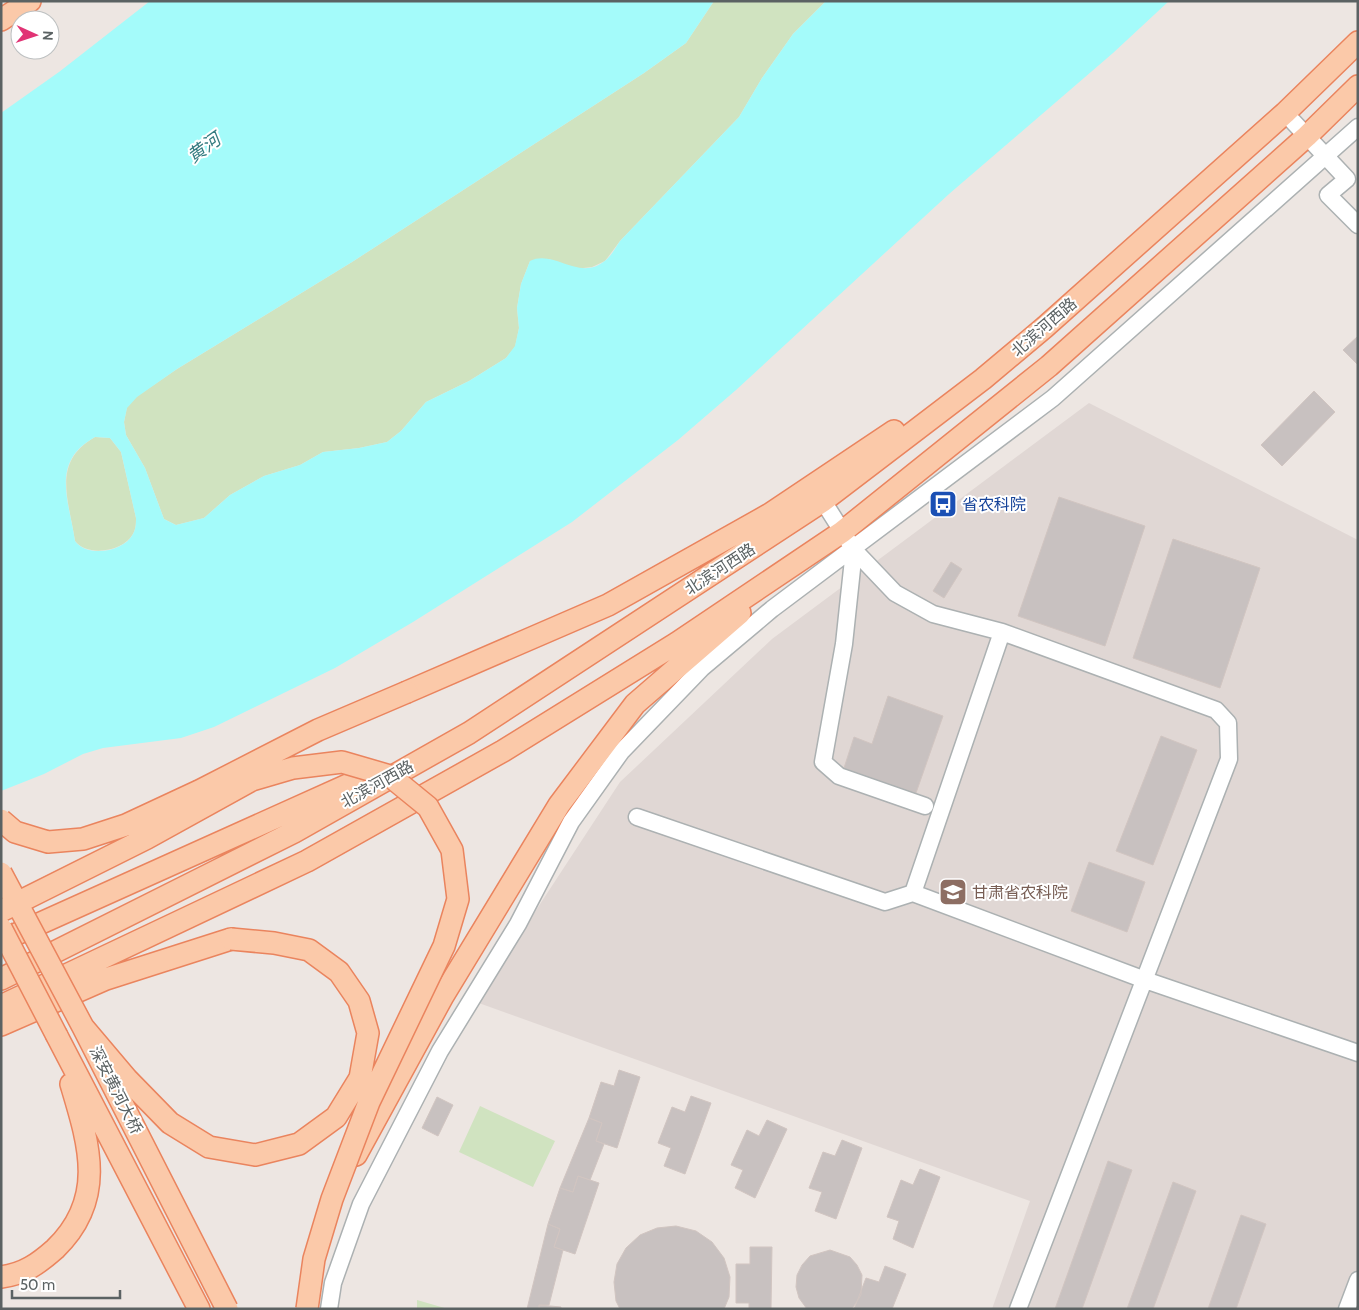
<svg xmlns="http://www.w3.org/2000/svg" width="1359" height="1310" font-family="Cabin,'Noto Sans SC',sans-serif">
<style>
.education{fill:#e0d7d4}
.green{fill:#d0e3c0}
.water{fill:#a4fbfa;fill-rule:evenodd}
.building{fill:#c8c1c0;stroke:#d1c5c1}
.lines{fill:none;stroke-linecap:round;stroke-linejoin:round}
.minor-casing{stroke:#acb1b2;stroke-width:19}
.major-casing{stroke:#ea845e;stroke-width:24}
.minor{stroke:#fff;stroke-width:16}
.major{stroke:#fbc9a9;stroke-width:21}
.major-bridge-casing{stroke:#ea845e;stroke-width:24;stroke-linecap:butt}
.major-bridge{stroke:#fbc9a9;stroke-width:21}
.labels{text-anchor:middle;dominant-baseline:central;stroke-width:4;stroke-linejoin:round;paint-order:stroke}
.street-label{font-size:16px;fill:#5b6263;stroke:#fff}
.transit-label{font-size:16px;fill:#164399;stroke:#fff;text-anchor:start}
.education-label{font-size:16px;fill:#785e54;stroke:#fff;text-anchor:start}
.water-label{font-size:18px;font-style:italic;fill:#357c81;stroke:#fff}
</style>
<rect width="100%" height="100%" fill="#ede6e2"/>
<path class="education" d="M 1089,403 L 1358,540 L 1358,1298 L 1353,1309 L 992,1309 L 1030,1201 L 476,1002 L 620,782 L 772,639 Z"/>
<path class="green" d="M 714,1 L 826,1 L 793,34 L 762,78 L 739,117 L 620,241 L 605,261 L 592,267 L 574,269 L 549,259 L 530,261 L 521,284 L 517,308 L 519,328 L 515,347 L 506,358 L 469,381 L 426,402 L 401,431 L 387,442 L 359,448 L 323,452 L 300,465 L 264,476 L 230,495 L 204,518 L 176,525 L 164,519 L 145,468 L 126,435 L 124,422 L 127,407 L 136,397 L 177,369 L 352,262 L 644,73 L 686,43 Z
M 95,437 L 110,438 L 121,452 L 136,518 C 136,523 136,529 133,534 C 123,552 87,557 75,541 C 69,500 51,462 95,437 Z
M 480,1106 L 555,1141 L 533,1187 L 459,1152 Z
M 417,1300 L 448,1309 L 417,1309 Z"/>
<path class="water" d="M 150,1 L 714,1 L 686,43 L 644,73 L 352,262 L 177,369 L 137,397 L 127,408 L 124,422 L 126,435 L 145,468 L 164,519 L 176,525 L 204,518 L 230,495 L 264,476 L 300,465 L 323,452 L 359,448 L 387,442 L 401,431 L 426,402 L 469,381 L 506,358 L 515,346 L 519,328 L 517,308 L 521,284 L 530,261 C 555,249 579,283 606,260 C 611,256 616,247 620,241 L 739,117 L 762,78 L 793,34 L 826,1 L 1169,1 L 1113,53 L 949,194 L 736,390 L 678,440 L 572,522 L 413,622 L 335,668 L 214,727 L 181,738 L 103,748 L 83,754 L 44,774 L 1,791 L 1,113 L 59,72 ZM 95,437 L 110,438 L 121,452 L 136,518 C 136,523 136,529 133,534 C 124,552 87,558 75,541 C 69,500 50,462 95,437 Z"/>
<path class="building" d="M 1358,336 L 1358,365 L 1343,350 Z
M 1314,391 L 1335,412 L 1282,466 L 1261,445 Z
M 1059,497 L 1145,526 L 1105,646 L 1018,616 Z
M 1173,539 L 1260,568 L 1220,688 L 1133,658 Z
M 951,562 L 962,569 L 944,598 L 933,591 Z
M 888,696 L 943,716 L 916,793 L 844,768 L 854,737 L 872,744 Z
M 1161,736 L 1197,750 L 1153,865 L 1116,851 Z
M 1089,862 L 1145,882 L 1127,932 L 1071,911 Z
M 619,1070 L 640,1077 L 617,1148 L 596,1141 L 602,1123 L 589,1118 L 601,1082 L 614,1086 Z
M 691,1096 L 711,1103 L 685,1174 L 664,1166 L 671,1148 L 658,1143 L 672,1107 L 685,1112 Z
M 437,1097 L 453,1105 L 438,1136 L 422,1128 Z
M 589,1118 L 602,1123 L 596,1141 L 604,1144 L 590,1180 L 578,1176 L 573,1192 L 560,1188 Z
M 767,1120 L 787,1129 L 755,1198 L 735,1188 L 743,1170 L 731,1165 L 747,1130 L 759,1136 Z
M 842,1140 L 862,1148 L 836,1219 L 815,1211 L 822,1192 L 809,1188 L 823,1152 L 835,1156 Z
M 1108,1161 L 1132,1170 L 1082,1309 L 1055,1309 Z
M 920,1169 L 940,1177 L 913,1248 L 893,1239 L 899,1221 L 887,1217 L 901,1180 L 913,1185 Z
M 578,1176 L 599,1183 L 575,1254 L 554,1247 L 560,1229 L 548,1224 L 560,1188 L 573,1192 Z
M 1173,1182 L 1196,1191 L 1153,1309 L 1127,1309 Z
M 1241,1215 L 1266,1224 L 1236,1309 L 1208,1309 Z
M 548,1224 L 560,1229 L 554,1247 L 563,1250 L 549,1305 L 539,1305 L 539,1309 L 527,1309 Z
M 676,1226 L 696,1231 L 712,1242 L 724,1258 L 730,1277 L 729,1297 L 724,1309 L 620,1309 L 616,1301 L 614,1282 L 617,1264 L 626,1248 L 640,1235 L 657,1228 Z
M 750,1247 L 772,1247 L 771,1309 L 749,1309 L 749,1303 L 736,1303 L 736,1264 L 750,1264 Z
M 830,1250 L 850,1257 L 857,1265 L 862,1275 L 861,1295 L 852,1309 L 807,1309 L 799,1298 L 796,1287 L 797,1275 L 802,1265 L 810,1256 Z
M 885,1266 L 906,1274 L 892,1309 L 854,1309 L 866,1278 L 879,1282 Z
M 539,1305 L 561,1307 L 561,1309 L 539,1309 Z"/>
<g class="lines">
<defs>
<path id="minor" d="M 1285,113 L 1347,179 L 1328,195 L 1358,225
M 823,501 L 854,550 L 895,593 L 933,614 L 1002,632 L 1216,710 L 1228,723 L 1229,759 L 1018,1309
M 854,550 L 844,644 L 823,762 L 839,776 L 925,806
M 1002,632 L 913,893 L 1145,980 L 1358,1053
M 637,817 L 885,902 L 913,893
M 329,1309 L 333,1283 L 361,1204 L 440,1051 L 518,924 L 571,822 L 621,752 L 702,668 L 772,609 L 1053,398 L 1358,127
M 1347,1309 L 1358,1280"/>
<path id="major" d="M 1,20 L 30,1
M 407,692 L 608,605 L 770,514 L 894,431
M 1,941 L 372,774
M 1,979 L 294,832 L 469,733 L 823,501 L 983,379 L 1045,327 L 1285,113 L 1358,42
M 1,1006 L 307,861 L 503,751 L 677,643 L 842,532 L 1049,366 L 1307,136 L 1358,86
M 1,1025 L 106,979 L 231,939
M 57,1036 L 199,1309
M 356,1155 L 443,996 L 559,805 L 635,704 L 740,613
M 1,1277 C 24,1274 38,1264 55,1249 C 107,1199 89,1144 71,1084"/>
</defs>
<use href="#minor" class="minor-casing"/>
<use href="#major" class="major-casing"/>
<use href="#minor" class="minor"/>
<use href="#major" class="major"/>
<defs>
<path id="major-bridge" d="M 1,820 L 15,832 L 48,842 L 83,839 L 126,825 L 199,791 L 318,730 L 407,692
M 1,873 L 83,1027 L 227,1309
M 1,911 L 147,838 L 252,780 L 293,768 L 342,762 L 390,776 L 428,807 L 452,850 L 458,899 L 444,946 L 369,1102 L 332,1199 L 314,1259 L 307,1309
M 1,928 L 57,1036
M 83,1027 L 127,1079 L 170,1123 L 209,1147 L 255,1155 L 299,1144 L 336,1117 L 360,1078 L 368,1033 L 359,1001 L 339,972 L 309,950 L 274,943 L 231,939"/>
</defs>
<use href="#major-bridge" class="major-bridge-casing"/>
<use href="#major-bridge" class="major-bridge"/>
</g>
<defs>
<symbol id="bus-square" viewBox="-11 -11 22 22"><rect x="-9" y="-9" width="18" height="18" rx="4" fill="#1a4fb4" stroke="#fff"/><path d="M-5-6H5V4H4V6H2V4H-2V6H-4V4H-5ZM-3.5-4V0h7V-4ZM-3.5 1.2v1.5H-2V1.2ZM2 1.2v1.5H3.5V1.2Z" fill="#fff"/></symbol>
<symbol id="university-square" viewBox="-11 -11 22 22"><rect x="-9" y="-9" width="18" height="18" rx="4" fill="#8d6e63" stroke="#fff"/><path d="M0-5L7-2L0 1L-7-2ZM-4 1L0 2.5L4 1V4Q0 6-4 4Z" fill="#fff"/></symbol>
</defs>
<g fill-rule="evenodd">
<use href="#bus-square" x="927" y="488" width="32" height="32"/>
<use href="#university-square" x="937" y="876" width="32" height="32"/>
</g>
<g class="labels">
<g class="street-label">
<text transform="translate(1044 327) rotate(-41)">北滨河西路</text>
<text transform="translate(720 569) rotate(-33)">北滨河西路</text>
<text transform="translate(377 784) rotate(-29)">北滨河西路</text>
<text transform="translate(116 1090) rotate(63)">深安黄河大桥</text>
</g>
<g class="transit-label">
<text x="962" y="504">省农科院</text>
</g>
<g class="education-label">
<text x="972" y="892">甘肃省农科院</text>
</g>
<g class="water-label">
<text transform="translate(204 148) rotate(-36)">黄河</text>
</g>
</g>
<rect width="1359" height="1310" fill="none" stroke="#5b6263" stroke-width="5"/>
<g transform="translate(35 35) rotate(93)"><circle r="24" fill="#ffffff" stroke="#bdc0c1"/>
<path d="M0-4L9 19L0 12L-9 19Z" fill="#e13475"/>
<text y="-8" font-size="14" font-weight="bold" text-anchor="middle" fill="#5b6263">N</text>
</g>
<path d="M12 1290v8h108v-8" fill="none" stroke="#5b6263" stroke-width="2.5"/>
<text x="20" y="1290" font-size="15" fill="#5b6263" stroke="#ffffff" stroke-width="4" paint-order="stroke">50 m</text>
</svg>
